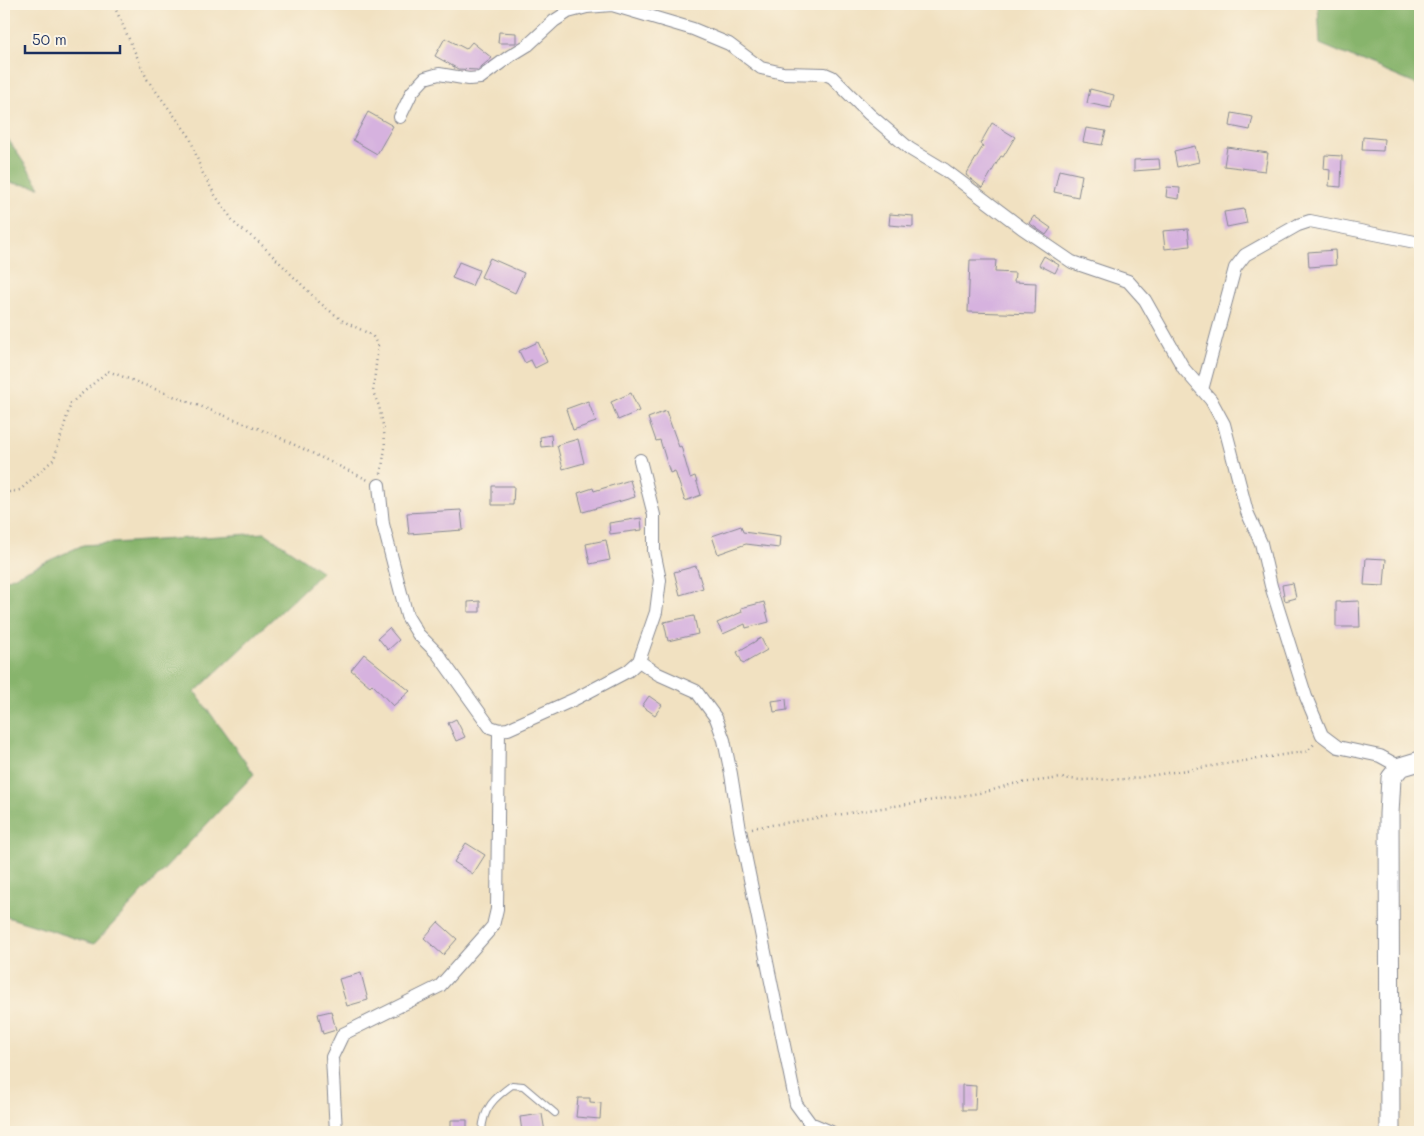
<svg xmlns="http://www.w3.org/2000/svg" width="1424" height="1136" font-family="Mali,sans-serif">
<style>
.forest{fill:#87b46c;stroke:#517265}
.building{fill:#d6b2df}
.lines{fill:none;stroke-linecap:round;stroke-linejoin:round}
.lane-casing{stroke:#868890;stroke-width:8}
.street-casing{stroke:#868890;stroke-width:14}
.secondary-casing{stroke:#868890;stroke-width:21}
.path{stroke:#868890;stroke-width:2.5;stroke-dasharray:1 4;stroke-linecap:butt}
.lane{stroke:#fff;stroke-width:6}
.street{stroke:#fff;stroke-width:12}
.secondary{stroke:#fff;stroke-width:19}
</style>
<rect width="100%" height="100%" fill="#fcf5e5"/>
<filter id="ink" filterUnits="userSpaceOnUse"><feTurbulence type="fractalNoise" baseFrequency=".02" numOctaves="2"/><feDisplacementMap in="SourceGraphic" scale="10" xChannelSelector="R" yChannelSelector="G"/><feConvolveMatrix kernelMatrix="1 2 1 2 8 2 1 2 1" color-interpolation-filters="sRGB"/></filter>
<filter id="wash" filterUnits="userSpaceOnUse"><feTurbulence type="fractalNoise" baseFrequency=".0096" numOctaves="4" result="noise"/><feDisplacementMap in="SourceGraphic" scale="20" xChannelSelector="R" yChannelSelector="G"/><feGaussianBlur stdDeviation="1.12" result="paint"/><feColorMatrix in="noise" values="0 0 0 0 0 0 0 0 0 0 0 0 0 0 0 0 0 1.4 0 .05"/><feComposite in="paint" operator="in"/></filter>
<g filter="url(#wash)">
<rect width="100%" height="100%" fill="#f1e1c1"/>
<path class="forest" d="M 1318,4 L 1420,4 L 1420,86 L 1320,44 Z
M 4,133 L 40,187 L 4,182 Z
M 265,533 L 322,572 L 195,692 L 254,774 L 94,944 L 4,916 L 4,581 L 83,545 Z"/>
<g id="blocks">
<path class="building" d="M 499,32 L 516,33 L 516,43 L 498,43 Z
M 445,38 L 466,49 L 472,42 L 492,58 L 477,70 L 458,69 L 435,56 Z
M 1090,89 L 1114,95 L 1111,108 L 1087,103 Z
M 368,112 L 393,126 L 377,154 L 353,140 Z
M 1232,113 L 1253,117 L 1250,130 L 1230,126 Z
M 992,123 L 1015,137 L 1003,157 L 1001,156 L 982,188 L 966,175 L 983,146 L 980,144 Z
M 1086,128 L 1106,131 L 1102,145 L 1083,142 Z
M 1363,137 L 1384,139 L 1383,151 L 1362,150 Z
M 1195,146 L 1199,162 L 1177,167 L 1174,151 Z
M 1227,147 L 1268,153 L 1265,171 L 1224,166 Z
M 1325,155 L 1342,156 L 1341,187 L 1329,186 L 1330,170 L 1324,169 Z
M 1159,159 L 1160,169 L 1134,171 L 1134,160 Z
M 1059,170 L 1082,175 L 1078,197 L 1054,192 Z
M 1167,187 L 1180,188 L 1179,199 L 1166,197 Z
M 1244,209 L 1247,223 L 1227,227 L 1224,212 Z
M 890,214 L 913,216 L 913,227 L 889,225 Z
M 1034,216 L 1051,228 L 1046,235 L 1029,223 Z
M 1188,229 L 1190,246 L 1165,249 L 1163,231 Z
M 1335,250 L 1336,265 L 1309,267 L 1308,252 Z
M 1044,256 L 1059,265 L 1055,273 L 1039,265 Z
M 490,258 L 524,273 L 515,293 L 481,277 Z
M 970,260 L 996,260 L 995,272 L 1015,273 L 1014,282 L 1036,283 L 1035,314 L 968,312 Z
M 459,262 L 479,270 L 472,286 L 452,278 Z
M 538,342 L 547,362 L 535,368 L 531,360 L 525,363 L 519,351 Z
M 631,393 L 639,411 L 618,420 L 611,402 Z
M 588,401 L 596,422 L 573,430 L 566,409 Z
M 666,411 L 679,447 L 681,446 L 690,478 L 695,476 L 701,495 L 685,501 L 675,471 L 670,473 L 660,440 L 656,441 L 648,418 Z
M 551,435 L 552,446 L 541,447 L 540,437 Z
M 578,439 L 584,463 L 563,469 L 557,445 Z
M 630,480 L 635,497 L 583,512 L 578,493 L 593,488 L 594,491 Z
M 492,486 L 514,486 L 513,505 L 492,505 Z
M 461,510 L 463,530 L 409,534 L 407,513 Z
M 641,518 L 642,530 L 610,534 L 609,523 Z
M 741,526 L 743,532 L 780,537 L 779,548 L 746,544 L 718,554 L 712,536 Z
M 606,540 L 610,560 L 590,564 L 586,544 Z
M 1366,558 L 1386,559 L 1384,586 L 1364,585 Z
M 696,566 L 703,588 L 680,595 L 674,572 Z
M 1293,583 L 1296,598 L 1285,601 L 1282,585 Z
M 480,601 L 480,612 L 468,612 L 468,602 Z
M 1359,601 L 1360,627 L 1336,627 L 1336,602 Z
M 764,602 L 769,622 L 746,628 L 745,624 L 723,634 L 717,623 L 742,612 L 741,608 Z
M 694,616 L 698,634 L 668,641 L 664,622 Z
M 389,628 L 399,640 L 388,650 L 378,638 Z
M 761,638 L 767,650 L 743,664 L 737,652 Z
M 364,654 L 410,691 L 393,706 L 372,684 L 370,686 L 351,670 Z
M 649,696 L 662,705 L 655,715 L 642,706 Z
M 786,699 L 787,710 L 774,712 L 772,701 Z
M 456,719 L 465,737 L 456,741 L 448,723 Z
M 466,843 L 485,855 L 473,874 L 454,862 Z
M 438,922 L 457,939 L 443,955 L 424,938 Z
M 361,973 L 368,1000 L 347,1006 L 339,979 Z
M 331,1011 L 336,1030 L 323,1034 L 318,1014 Z
M 962,1085 L 976,1086 L 975,1110 L 962,1110 Z
M 578,1098 L 590,1098 L 590,1102 L 601,1103 L 600,1119 L 576,1117 Z
M 542,1114 L 545,1132 L 522,1132 L 520,1117 Z
M 451,1120 L 467,1120 L 467,1132 L 451,1132 Z"/>
</g>
</g>
<g filter="url(#ink)">
<use href="#blocks" fill-opacity="0" stroke="#868890" stroke-width="1"/>
<g class="lines">
<defs>
<path id="lane" d="M 482,1132 C 483,1108 494,1098 512,1085 L 523,1086 L 555,1113"/>
<path id="street" d="M 400,117 L 412,92 L 425,78 L 439,74 L 469,79 L 480,78 L 510,56 L 528,45 L 554,21 L 568,12 L 587,7 L 612,5 L 693,29 L 729,44 L 761,68 L 783,73 L 825,74 L 832,77 L 869,114 L 910,149 L 945,170 L 1022,228 L 1072,262 L 1128,281 L 1145,300 L 1184,369 L 1211,400 L 1224,424 L 1247,512 L 1261,543 L 1271,586 L 1306,697 L 1322,735 L 1338,747 L 1380,756 L 1400,767
M 1202,390 L 1235,268 L 1245,255 L 1298,225 L 1310,221 L 1420,243
M 379,485 L 383,524 L 407,616 L 418,634 L 437,653 L 490,727 L 499,730 L 508,729 L 575,699 L 628,671 L 639,661 L 656,612 L 660,580 L 654,551 L 654,515 L 640,460
M 639,661 L 658,674 L 696,691 L 716,718 L 724,740 L 731,774 L 740,830 L 796,1104 L 810,1123 L 831,1132
M 336,1132 L 332,1057 L 343,1034 L 440,986 L 487,933 L 493,926 L 497,909 L 499,730"/>
<path id="secondary" d="M 1390,1132 L 1389,814 L 1391,778 L 1400,767 L 1420,761"/>
</defs>
<use href="#lane" class="lane-casing"/>
<use href="#street" class="street-casing"/>
<use href="#secondary" class="secondary-casing"/>
<path class="path" d="M 109,4 L 116,10 L 147,79 L 190,137 L 201,170 L 215,195 L 236,225 L 260,243 L 320,303 L 343,321 L 372,335 L 378,346 L 373,392 L 379,406 L 384,430 L 385,448 L 381,474
M 4,493 L 20,490 L 54,459 L 71,403 L 108,371 L 270,433 L 368,480
M 752,828 L 986,792 L 1013,784 L 1061,778 L 1081,780 L 1129,779 L 1308,751 L 1314,744"/>
<use href="#lane" class="lane"/>
<use href="#street" class="street"/>
<use href="#secondary" class="secondary"/>
</g>
</g>
<rect width="1424" height="1136" fill="none" stroke="#fcf5e5" stroke-width="20"/>
<path d="M25 45v8h95v-8" fill="none" stroke="#1b2f5e" stroke-width="2.5"/>
<text x="32" y="45" font-size="15" fill="#1b2f5e" stroke="#fcf5e5" stroke-width="4" paint-order="stroke">50 m</text>
</svg>
